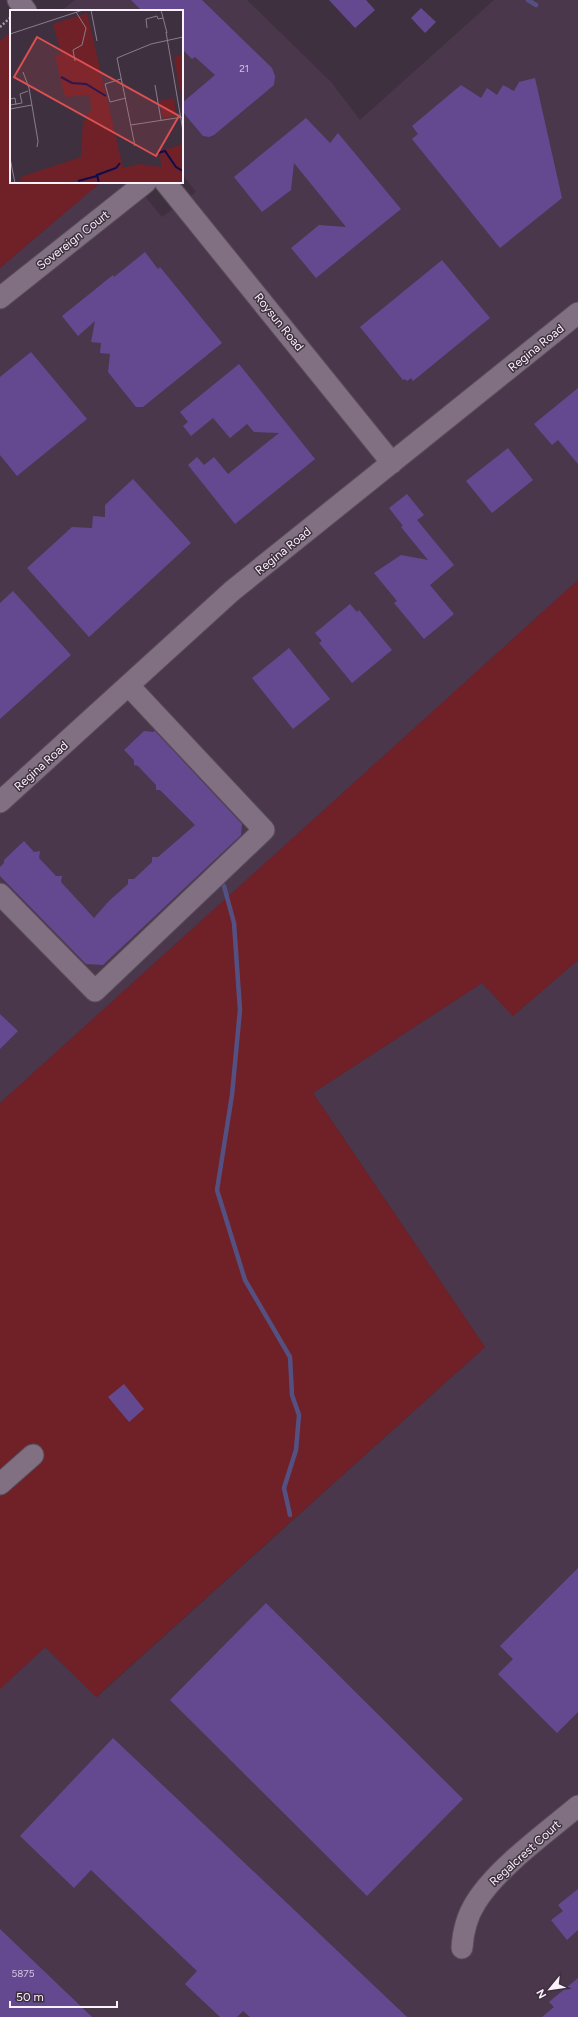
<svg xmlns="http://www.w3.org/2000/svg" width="578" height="2017" font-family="Figtree,sans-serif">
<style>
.built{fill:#4b374c}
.green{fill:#702027}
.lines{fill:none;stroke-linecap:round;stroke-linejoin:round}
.stream{stroke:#545182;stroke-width:4.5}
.building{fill:#644991}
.minor-casing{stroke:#584c59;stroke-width:23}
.path{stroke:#a498a4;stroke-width:2.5;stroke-dasharray:2 2;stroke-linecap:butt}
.minor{stroke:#817082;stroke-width:21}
.labels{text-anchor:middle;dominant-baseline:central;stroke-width:3;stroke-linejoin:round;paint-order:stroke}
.number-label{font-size:10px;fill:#d5c7e0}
.street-label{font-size:12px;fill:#fbf1fb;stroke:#3f303f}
.inset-river{fill:none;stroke:#0d0d4e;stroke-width:2}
.inset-road{fill:none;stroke:#8a7d8a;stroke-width:1}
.view{fill:#dd5052;fill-opacity:0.15;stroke:#dd5052;stroke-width:2}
.inset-edge{fill:none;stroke:#fbf1fb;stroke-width:2}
</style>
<rect width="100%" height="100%" fill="#3f303f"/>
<path class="built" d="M 75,0 L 247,0 L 331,82 L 360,120 L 494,0 L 578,0 L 578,580 L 0,1103 L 0,268 L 101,182 L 133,182 L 162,217 L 196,192 L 182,174 L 182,11 L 61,11 Z
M 578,960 L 578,2017 L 0,2017 L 0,1689 L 45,1647 L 97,1697 L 485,1347 L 313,1093 L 482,983 L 513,1016 Z"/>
<path class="green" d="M 8,34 L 11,38 L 11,182 L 101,182 L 0,268 L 0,41 Z
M 578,580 L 578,960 L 513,1016 L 482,983 L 313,1093 L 485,1347 L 96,1697 L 45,1647 L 0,1689 L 0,1103 Z"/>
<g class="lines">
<path class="stream" d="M 528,0 L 536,5
M 224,886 L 234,923 L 240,1010 L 232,1095 L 217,1190 L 245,1280 L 290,1357 L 292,1395 L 299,1415 L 296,1450 L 284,1488 L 290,1515"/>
</g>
<path class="building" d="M 131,0 L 202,0 L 272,68 L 275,76 L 274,85 L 214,135 L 209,137 L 203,136 L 182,111 L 182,103 L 215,75 L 195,57 L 192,59 L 182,49 L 182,11 L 142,11 Z
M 329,0 L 366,0 L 375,10 L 355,28 Z
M 421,8 L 436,22 L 425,33 L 411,18 Z
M 535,78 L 562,198 L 500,248 L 412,139 L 418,134 L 412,126 L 461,85 L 481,98 L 487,88 L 497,95 L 503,85 L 514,91 L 519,82 Z
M 306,118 L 330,143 L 338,133 L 401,209 L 316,278 L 291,248 L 319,225 L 346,227 L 294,163 L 291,190 L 262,212 L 234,177 Z
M 145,252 L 158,269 L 160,267 L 222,343 L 143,407 L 136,407 L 108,372 L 110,354 L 100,353 L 101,343 L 91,342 L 95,321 L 78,336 L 62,316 L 113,275 L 114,277 Z
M 442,260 L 490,318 L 413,381 L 411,378 L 407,381 L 405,379 L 403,380 L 360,327 Z
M 31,352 L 87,419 L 17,476 L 0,455 L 0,377 Z
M 239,364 L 315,459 L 235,524 L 188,465 L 197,457 L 204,465 L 214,457 L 228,474 L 279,433 L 254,432 L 247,424 L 230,438 L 213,418 L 191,436 L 183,426 L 188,422 L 180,412 Z
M 578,388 L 578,464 L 558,440 L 552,445 L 534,424 Z
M 508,448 L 533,480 L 492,513 L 466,481 Z
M 133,479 L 191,543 L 89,637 L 27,568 L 72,527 L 92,528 L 93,516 L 105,517 L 105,505 Z
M 407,494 L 424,515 L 417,520 L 454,565 L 430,585 L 454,614 L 424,639 L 394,603 L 397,601 L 374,573 L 401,555 L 428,560 L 401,527 L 403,526 L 389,508 Z
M 13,591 L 71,655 L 0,719 L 0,603 Z
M 350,604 L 357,612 L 359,610 L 392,650 L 352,683 L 319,643 L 322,641 L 315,633 Z
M 289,648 L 330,699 L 293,729 L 252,678 Z
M 154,730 L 242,824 L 241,835 L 103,965 L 86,964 L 0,876 L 0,867 L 4,863 L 4,860 L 24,841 L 34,852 L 40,851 L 39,858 L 56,876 L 62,876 L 61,882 L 94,918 L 109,901 L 128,884 L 128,879 L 134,879 L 152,862 L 152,857 L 158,857 L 195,825 L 160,790 L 156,790 L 156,785 L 138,766 L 134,765 L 134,760 L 124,750 L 144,731 L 154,732 Z
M 0,1014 L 18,1031 L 0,1049 Z
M 124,1384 L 144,1409 L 129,1422 L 108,1397 Z
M 578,1568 L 578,1712 L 557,1733 L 498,1674 L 513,1659 L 500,1646 Z
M 266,1603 L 463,1799 L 367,1896 L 170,1700 Z
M 113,1738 L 407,2017 L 250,2017 L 243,2011 L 237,2017 L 220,2017 L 185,1984 L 197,1971 L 91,1870 L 74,1888 L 20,1836 Z
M 578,1889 L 578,1930 L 567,1940 L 551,1920 L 563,1911 L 558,1905 Z
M 0,1929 L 92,2017 L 0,2017 Z
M 578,1978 L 578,2017 L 542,2017 L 554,2007 L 549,2002 Z"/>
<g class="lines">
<defs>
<path id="minor" d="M 18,0 L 26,11
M 165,182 L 392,463
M 0,298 L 146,182
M 0,802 L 232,591 L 578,313
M 0,894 L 95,991 L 264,830 L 129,686
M 0,1484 L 33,1455
M 462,1948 C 463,1931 467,1916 476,1902 C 497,1868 547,1832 578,1806"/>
</defs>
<use href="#minor" class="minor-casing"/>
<path class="path" d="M 0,27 L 11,17"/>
<use href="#minor" class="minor"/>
</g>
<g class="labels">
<g class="number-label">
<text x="244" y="68">21</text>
<text x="23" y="1973">5875</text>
</g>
<g class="street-label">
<text transform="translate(73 240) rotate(-38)">Sovereign Court</text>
<text transform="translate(279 322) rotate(51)">Roysun Road</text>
<text transform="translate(536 348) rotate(-39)">Regina Road</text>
<text transform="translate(283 551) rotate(-39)">Regina Road</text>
<text transform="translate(41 766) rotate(-42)">Regina Road</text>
<text transform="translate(525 1853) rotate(-42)">Regalcrest Court</text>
</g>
</g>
<g transform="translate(10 10)">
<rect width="173" height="173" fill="#3f303f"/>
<path d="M 77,3 L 113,158 L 130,154 L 151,157 L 150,141 L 172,134 L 173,173 L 12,173 L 10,167 L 71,147 L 73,111 L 79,109 L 77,102 L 81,101 L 80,85 L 55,87 L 45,46 L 51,44 L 43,14 ZM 173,45 L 173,81 L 170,82 L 164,47 ZM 164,88 L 166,105 L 153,108 L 149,91 Z" fill="#702027"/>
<path class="inset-river" d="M 51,67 L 62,73 L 76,74 L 96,86M 148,143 L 155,141 L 166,157 L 173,161M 68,171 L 87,166M 89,173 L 87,165 L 106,158 L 110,153"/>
<path class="inset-road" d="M 81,0 L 87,31M 151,0 L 157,23M 137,18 L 136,9 L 147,6 L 148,9 L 153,8M 156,22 L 173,121M 0,24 L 73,0M 65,51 L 63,40 L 72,35 L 76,18 L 66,2M 13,62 L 19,78 L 28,131 L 27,137M 111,69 L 95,74 L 100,92 L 116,88M 145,75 L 151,110M 0,89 L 5,88 L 6,95M 0,95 L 12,93 L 10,84 L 18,81M 0,99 L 22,95M 121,115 L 173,107M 125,136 L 107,48 L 141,34 L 173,27M 0,148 L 5,173"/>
<path class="view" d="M 27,27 L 169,106 L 146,146 L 4,67 Z"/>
<rect width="173" height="173" class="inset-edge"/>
</g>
<g transform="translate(550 1989) rotate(241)" stroke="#3f303f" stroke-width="3" paint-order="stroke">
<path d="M0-3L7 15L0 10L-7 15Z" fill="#fbf1fb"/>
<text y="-6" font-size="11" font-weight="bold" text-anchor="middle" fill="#fbf1fb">N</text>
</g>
<path d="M10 2001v6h107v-6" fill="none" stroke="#fbf1fb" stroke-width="2"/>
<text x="16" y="2001" font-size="12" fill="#fbf1fb" stroke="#3f303f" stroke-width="3" paint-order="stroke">50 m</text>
</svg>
